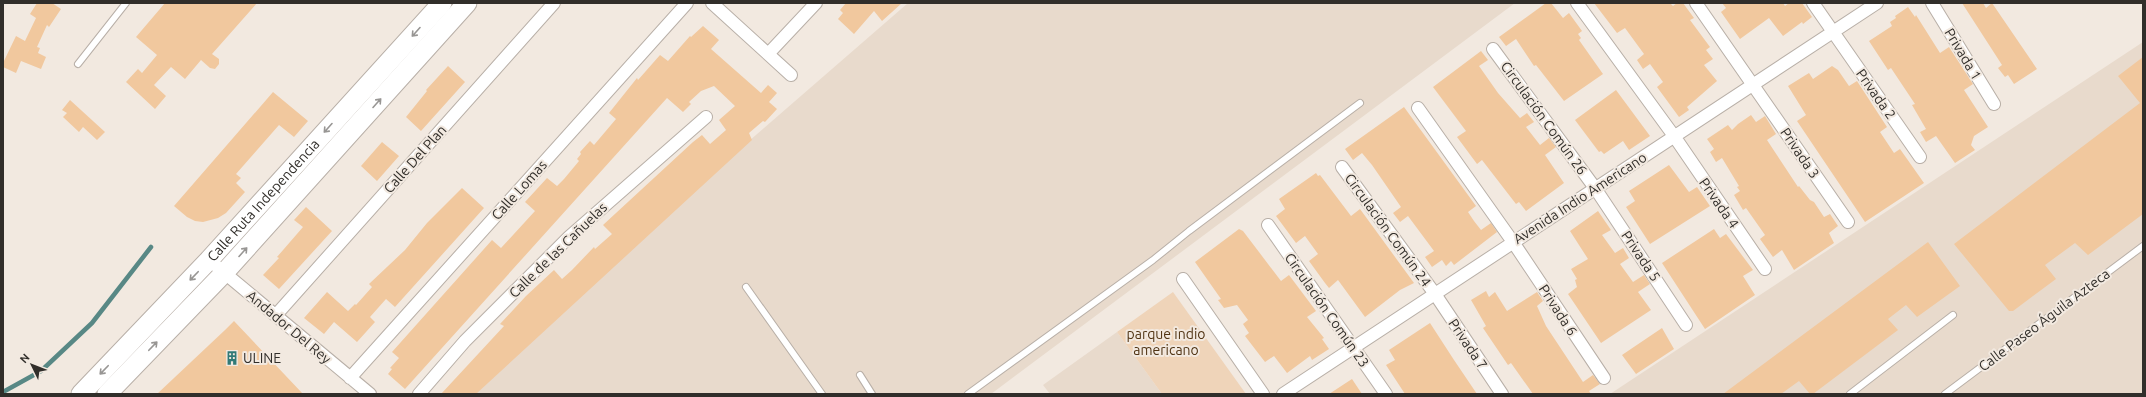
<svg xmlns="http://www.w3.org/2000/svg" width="2146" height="397" font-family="Ubuntu,sans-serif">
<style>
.built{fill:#e8dacc}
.green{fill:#efd4b9}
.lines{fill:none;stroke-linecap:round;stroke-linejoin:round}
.stream{stroke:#588885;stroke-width:4.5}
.building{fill:#f1c89e}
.lane-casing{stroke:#b8afa7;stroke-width:8}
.street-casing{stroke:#b8afa7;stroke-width:14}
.primary-casing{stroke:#b8afa7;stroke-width:21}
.lane{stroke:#fff;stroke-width:6}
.street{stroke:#fff;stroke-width:12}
.primary{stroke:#fff;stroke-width:19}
.oneway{stroke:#989694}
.labels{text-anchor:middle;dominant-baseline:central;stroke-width:4;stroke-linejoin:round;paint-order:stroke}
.street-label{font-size:14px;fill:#312e2a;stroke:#f2e9e0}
.park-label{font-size:14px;fill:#513515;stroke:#f2e9e0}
.poi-label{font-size:14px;fill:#312e2a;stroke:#f2e9e0;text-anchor:start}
</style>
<rect width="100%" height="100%" fill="#f2e9e0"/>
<path class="built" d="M 908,3 L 1515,3 L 991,394 L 466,394 L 697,186 Z
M 2143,42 L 2143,394 L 1610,394 Z
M 1117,332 L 1162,394 L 1050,394 L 1043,385 Z"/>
<path class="green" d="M 1173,292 L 1246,394 L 1162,394 L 1117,332 Z"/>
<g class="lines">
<path class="stream" d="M 3,392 L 41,371 L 92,323 L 151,247"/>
</g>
<path class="building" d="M 37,3 L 52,3 L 61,9 L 49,27 L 47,25 L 37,47 L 40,48 L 38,53 L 46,57 L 41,69 L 21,61 L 16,73 L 3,67 L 3,63 L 16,36 L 25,41 L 36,18 L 30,14 Z
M 165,3 L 257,3 L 212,54 L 219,59 L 219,64 L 215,69 L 210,68 L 201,60 L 185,79 L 171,67 L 154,85 L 166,96 L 155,109 L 126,82 L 138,69 L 142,73 L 157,55 L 136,37 Z
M 846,3 L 902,3 L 882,21 L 874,11 L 854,34 L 838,19 L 843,13 L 840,10 Z
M 1546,3 L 1551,3 L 1563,18 L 1569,13 L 1582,31 L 1578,34 L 1581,38 L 1579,40 L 1603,74 L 1564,101 L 1536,65 L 1534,66 L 1516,39 L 1506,46 L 1499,37 Z
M 1594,3 L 1670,3 L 1673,6 L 1677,3 L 1683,3 L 1694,18 L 1690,20 L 1710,47 L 1706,50 L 1713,59 L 1704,65 L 1717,81 L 1687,107 L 1689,110 L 1679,117 L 1657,87 L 1663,82 L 1650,64 L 1643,69 L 1637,60 L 1644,54 L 1625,28 L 1617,33 Z
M 1722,3 L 1783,3 L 1785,6 L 1789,3 L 1802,3 L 1812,17 L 1803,24 L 1802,22 L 1783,36 L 1769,18 L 1740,39 L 1721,12 L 1726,8 Z
M 1962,3 L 1983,3 L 1986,8 L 1992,3 L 2037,69 L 2014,84 L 2008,75 L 2005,77 L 1998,68 L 2002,65 Z
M 1908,7 L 1915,17 L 1916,15 L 1940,53 L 1949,47 L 1973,84 L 1964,90 L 1988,127 L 1974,136 L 1971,145 L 1975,150 L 1955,163 L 1936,136 L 1926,142 L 1920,132 L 1926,129 L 1912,105 L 1915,104 L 1891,68 L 1888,70 L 1869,41 L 1892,26 L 1890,22 L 1896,18 L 1895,16 Z
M 703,26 L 719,40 L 711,49 L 761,93 L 768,85 L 777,93 L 769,102 L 777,109 L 765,122 L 763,121 L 749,133 L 752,140 L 476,394 L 441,394 L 504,326 L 500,324 L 526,296 L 554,270 L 562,279 L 572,270 L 594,247 L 595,249 L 612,234 L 603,225 L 693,142 L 702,135 L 710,144 L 726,130 L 719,120 L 735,106 L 714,86 L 701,91 L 689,102 L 691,104 L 683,112 L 667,98 L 405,389 L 388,374 L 392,369 L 390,368 L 399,358 L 392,352 L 492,240 L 501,248 L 535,211 L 525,202 L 547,178 L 557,186 L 564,179 L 579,161 L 577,159 L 581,154 L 580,152 L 590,141 L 594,145 L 616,119 L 609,113 L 637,78 L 638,80 L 660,55 L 668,61 L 690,36 L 691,37 Z
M 1481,51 L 1488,60 L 1479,66 L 1498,93 L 1520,118 L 1527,113 L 1534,122 L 1526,127 L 1540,145 L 1549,138 L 1556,147 L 1545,155 L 1564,183 L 1526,211 L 1519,202 L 1516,204 L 1482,160 L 1477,164 L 1457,137 L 1466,131 L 1433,87 Z
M 2143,57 L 2143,214 L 2088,255 L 2075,243 L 2045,265 L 2056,279 L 2013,311 L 2009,311 L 1954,244 L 2140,103 L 2118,76 Z
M 448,66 L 465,82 L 421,131 L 406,117 L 427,91 L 426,90 Z
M 1832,66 L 1838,70 L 1849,86 L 1857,81 L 1887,127 L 1880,132 L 1894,153 L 1900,149 L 1924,183 L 1865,222 L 1797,121 L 1806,115 L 1788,86 L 1809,73 L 1813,79 Z
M 1616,90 L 1650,136 L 1629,150 L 1623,141 L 1604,154 L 1601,151 L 1599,152 L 1575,120 Z
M 273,92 L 308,121 L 294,137 L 279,125 L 236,174 L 241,178 L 236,183 L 245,192 L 226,213 L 218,218 L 203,222 L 195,221 L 187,217 L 174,206 Z
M 70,100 L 105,132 L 97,140 L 83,127 L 79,132 L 63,117 L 67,113 L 62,110 Z
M 1404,107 L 1476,206 L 1468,212 L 1474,221 L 1481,230 L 1491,223 L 1497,232 L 1454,265 L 1451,261 L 1446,266 L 1442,260 L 1432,267 L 1425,257 L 1434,251 L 1408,216 L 1400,222 L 1393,213 L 1401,207 L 1372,165 L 1362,153 L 1353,160 L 1345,149 Z
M 1751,115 L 1756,122 L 1765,116 L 1776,134 L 1767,140 L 1798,187 L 1799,186 L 1810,200 L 1814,202 L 1824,217 L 1830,214 L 1838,226 L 1829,233 L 1834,243 L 1794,270 L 1782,250 L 1773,257 L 1760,239 L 1765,235 L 1746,208 L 1743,210 L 1734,195 L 1740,191 L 1737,187 L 1739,186 L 1722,158 L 1716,162 L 1710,152 L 1714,149 L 1707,139 L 1728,125 L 1732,130 L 1738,124 Z
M 382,142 L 399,156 L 377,181 L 361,166 Z
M 1669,165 L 1689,192 L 1697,187 L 1710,206 L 1650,244 L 1626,207 L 1635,201 L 1629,191 Z
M 1316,173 L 1318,176 L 1320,175 L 1351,216 L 1360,209 L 1414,283 L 1400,290 L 1365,317 L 1338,280 L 1329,288 L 1325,283 L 1309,261 L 1318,254 L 1305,236 L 1296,243 L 1276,216 L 1285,209 L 1279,199 Z
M 462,188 L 484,208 L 395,307 L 386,299 L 370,317 L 375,322 L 357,342 L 334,322 L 324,334 L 304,318 L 327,292 L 348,311 L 355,304 L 356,305 L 372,287 L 369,284 L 405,250 L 427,223 Z
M 306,207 L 332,231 L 279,289 L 263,275 L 279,258 L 277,257 L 303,227 L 294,220 Z
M 1598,211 L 1611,230 L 1602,235 L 1615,253 L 1623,248 L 1629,258 L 1620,264 L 1633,282 L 1644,275 L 1650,284 L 1638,292 L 1651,310 L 1601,343 L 1568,294 L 1577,287 L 1575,280 L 1577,279 L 1571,269 L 1588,259 L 1570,231 Z
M 1239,229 L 1243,231 L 1281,281 L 1289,275 L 1316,311 L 1307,317 L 1324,338 L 1322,339 L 1329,349 L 1312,360 L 1310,356 L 1287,373 L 1274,356 L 1265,362 L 1245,336 L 1249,333 L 1243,324 L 1248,320 L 1237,305 L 1224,308 L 1218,300 L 1221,299 L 1195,262 Z
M 1714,229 L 1720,238 L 1726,234 L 1753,270 L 1743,276 L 1755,295 L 1705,329 L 1662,263 Z
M 1928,242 L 1960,286 L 1917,317 L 1906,305 L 1888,319 L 1898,330 L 1813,394 L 1810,394 L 1799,381 L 1781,394 L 1723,394 Z
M 1486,291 L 1489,297 L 1495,292 L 1507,311 L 1537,292 L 1543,301 L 1537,306 L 1546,326 L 1583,382 L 1593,375 L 1600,384 L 1589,391 L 1591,394 L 1533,394 L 1511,363 L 1508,365 L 1483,328 L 1486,326 L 1471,300 Z
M 234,321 L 303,394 L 157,394 L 225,330 Z
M 1430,323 L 1454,360 L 1477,394 L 1405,394 L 1386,365 L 1395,360 L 1389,350 Z
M 1662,328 L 1674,349 L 1636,374 L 1622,355 Z
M 1352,379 L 1362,394 L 1329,394 Z"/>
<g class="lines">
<defs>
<path id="lane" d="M 78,64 L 126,3
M 746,287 L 822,394
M 860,375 L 872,394
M 968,394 L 1153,260 L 1189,231 L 1360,103
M 1850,394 L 1953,315
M 1945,394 L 2143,246"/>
<path id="street" d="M 712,3 L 791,75
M 1577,3 L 1674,136 L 1765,269
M 1696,3 L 1848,222
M 1813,3 L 1920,157
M 1932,3 L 1994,104
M 1493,49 L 1595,188 L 1686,325
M 769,53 L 816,3
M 1418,108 L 1513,242 L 1604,378
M 1342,167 L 1435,294 L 1502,394
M 1268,225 L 1386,394
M 209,260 L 370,394
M 1183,279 L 1263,394
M 276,315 L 554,3
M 350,378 L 687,3
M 419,394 L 465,341 L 569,237 L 706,117
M 1283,394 L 1877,3"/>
<g id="primary">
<path id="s1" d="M 81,394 L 209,260 L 442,3"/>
<path d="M 107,394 L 224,273 L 467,3"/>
</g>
</defs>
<use href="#lane" class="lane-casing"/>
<use href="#street" class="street-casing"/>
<use href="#primary" class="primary-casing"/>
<use href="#lane" class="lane"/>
<use href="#street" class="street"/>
<use href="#primary" class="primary"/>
</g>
<defs><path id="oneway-shaft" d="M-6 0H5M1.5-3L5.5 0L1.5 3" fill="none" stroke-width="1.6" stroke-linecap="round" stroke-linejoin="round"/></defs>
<g class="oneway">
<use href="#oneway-shaft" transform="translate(416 32) rotate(132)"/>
<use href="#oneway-shaft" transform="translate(377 103) rotate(-48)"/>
<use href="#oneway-shaft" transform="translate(328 128) rotate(132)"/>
<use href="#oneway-shaft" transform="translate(243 252) rotate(-48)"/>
<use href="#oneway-shaft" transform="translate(194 276) rotate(134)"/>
<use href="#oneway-shaft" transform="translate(153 346) rotate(-46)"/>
<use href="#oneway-shaft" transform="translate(104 370) rotate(134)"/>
</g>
<defs>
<symbol id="building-bare" viewBox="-9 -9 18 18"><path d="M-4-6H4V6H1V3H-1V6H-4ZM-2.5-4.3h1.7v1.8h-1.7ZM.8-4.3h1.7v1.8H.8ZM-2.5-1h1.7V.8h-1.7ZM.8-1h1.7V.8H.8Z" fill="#317a77" stroke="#f2e9e0" stroke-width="2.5" paint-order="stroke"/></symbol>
</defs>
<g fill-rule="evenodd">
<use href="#building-bare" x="222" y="348" width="20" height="20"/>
</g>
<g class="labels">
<g class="street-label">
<text transform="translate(1963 54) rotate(59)">Privada 1</text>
<text transform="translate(1876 94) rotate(55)">Privada 2</text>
<text transform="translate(1544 118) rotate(54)">Circulación Común 26</text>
<text transform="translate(1800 153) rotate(56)">Privada 3</text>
<text transform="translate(415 159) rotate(-48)">Calle Del Plan</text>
<text transform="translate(519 190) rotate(-48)">Calle Lomas</text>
<text transform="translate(1580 198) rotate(-33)">Avenida Indio Americano</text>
<text stroke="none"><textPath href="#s1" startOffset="266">Calle Ruta Independencia</textPath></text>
<text transform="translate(1719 203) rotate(55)">Privada 4</text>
<text transform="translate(1388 230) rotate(54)">Circulación Común 24</text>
<text transform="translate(558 250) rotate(-44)">Calle de las Cañuelas</text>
<text transform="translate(1641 256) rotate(56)">Privada 5</text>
<text transform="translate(1327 310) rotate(55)">Circulación Común 23</text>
<text transform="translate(1558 310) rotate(57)">Privada 6</text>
<text transform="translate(2044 320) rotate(-37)">Calle Paseo Águila Azteca</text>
<text transform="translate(289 327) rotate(40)">Andador Del Rey</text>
<text transform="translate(1468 344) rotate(56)">Privada 7</text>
</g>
<g class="park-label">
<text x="1166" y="334">parque indio<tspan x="1166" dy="16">americano</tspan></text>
</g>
<g class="poi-label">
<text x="243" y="358">ULINE</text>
</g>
</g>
<rect width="2146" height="397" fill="none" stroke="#312e2a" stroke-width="8"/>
<g transform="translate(32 365) rotate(313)" stroke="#f2e9e0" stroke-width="3" paint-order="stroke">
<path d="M0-3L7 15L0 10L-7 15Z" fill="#312e2a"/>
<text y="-6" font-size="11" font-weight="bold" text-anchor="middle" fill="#312e2a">N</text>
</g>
</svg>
